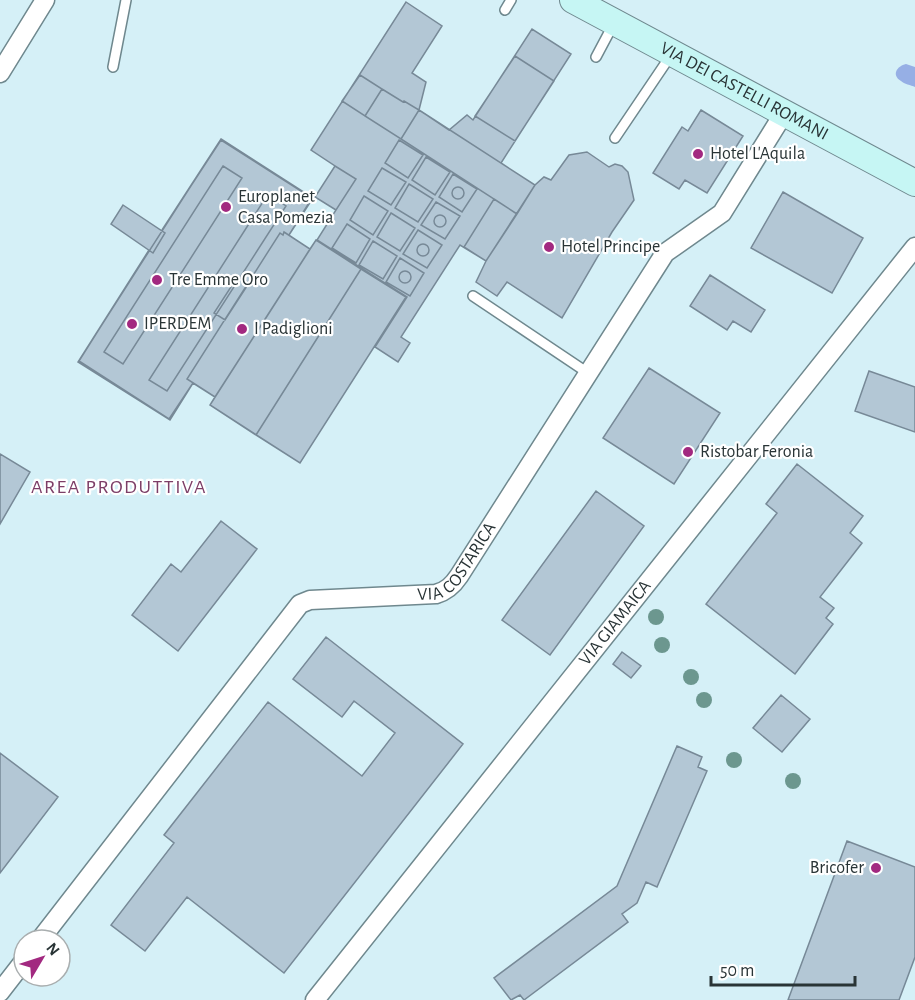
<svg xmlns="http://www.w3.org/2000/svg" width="915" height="1000" font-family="'Alegreya Sans',sans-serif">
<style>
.water{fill:#96afe5}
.building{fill:#b3c7d5;stroke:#778997;stroke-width:1.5}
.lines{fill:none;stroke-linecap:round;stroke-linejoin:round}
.service-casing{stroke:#6f888e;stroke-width:12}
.minor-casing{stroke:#6f888e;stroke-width:21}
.secondary-casing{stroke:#6f888e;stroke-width:28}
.service{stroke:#fff;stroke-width:9}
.minor{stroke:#fff;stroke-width:18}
.secondary{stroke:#c6f6f4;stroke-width:26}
.tree{fill:#6c978f}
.poi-dot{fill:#a22980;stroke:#fff;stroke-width:2}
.labels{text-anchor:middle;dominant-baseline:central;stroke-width:4.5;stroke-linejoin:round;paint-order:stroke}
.street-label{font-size:18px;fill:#293436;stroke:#fff}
.poi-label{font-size:18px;fill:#293436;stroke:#fff;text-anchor:start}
.neighbourhood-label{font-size:20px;letter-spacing:1.5px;fill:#7c3e67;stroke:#fff}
</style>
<rect width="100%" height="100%" fill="#d5f0f7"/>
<path class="water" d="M 906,64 L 915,67 L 915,87 C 911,85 904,84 901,81 C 891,75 897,66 906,64 Z"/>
<path class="building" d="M 406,2 L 442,26 L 412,73 L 426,82 L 419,110 L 449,130 L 467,115 L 473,120 L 532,29 L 571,54 L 501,163 L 535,185 L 486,261 L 460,245 L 401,337 L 410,343 L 398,362 L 375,347 L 407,297 L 317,240 L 336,210 L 315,197 L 335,166 L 311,150 Z
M 515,56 L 554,81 L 515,141 L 475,116 Z
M 360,75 L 382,89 L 365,116 L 342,101 Z
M 382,89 L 403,102 L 404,101 L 419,110 L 401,139 L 365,116 Z
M 419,110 L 535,185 L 517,214 L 401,139 Z
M 701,110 L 743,136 L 707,193 L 685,180 L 679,189 L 653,173 L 682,127 L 688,131 Z
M 221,139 L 313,198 L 289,235 L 310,249 L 316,240 L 406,297 L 300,463 L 210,405 L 215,397 L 193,383 L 170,420 L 78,362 Z
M 221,139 L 313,198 L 289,235 L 312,198 L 221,140 L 162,230 Z
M 399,140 L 423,155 L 408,178 L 385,163 Z
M 587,152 L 609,167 L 615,164 L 622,166 L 628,172 L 634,200 L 612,232 L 562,318 L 507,282 L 497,296 L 476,282 L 486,261 L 535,185 L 544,177 L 551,180 L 569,155 Z
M 426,157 L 450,172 L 435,195 L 412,180 Z
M 223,166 L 242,178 L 123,364 L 104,352 Z
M 335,166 L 356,179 L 336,210 L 315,197 Z
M 382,168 L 406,182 L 391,205 L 368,191 Z
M 453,174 L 477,189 L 462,212 L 439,197 Z
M 409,184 L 433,199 L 418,222 L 395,208 Z
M452 193a6 6 0 1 1 12 0a6 6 0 1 1-12 0Z
M 783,192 L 863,238 L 832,293 L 751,248 Z
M 268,194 L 286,206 L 167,391 L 149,380 Z
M 364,196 L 388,211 L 373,235 L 350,220 Z
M 494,199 L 517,214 L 486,261 L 464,247 Z
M 436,202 L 460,216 L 445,239 L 421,225 Z
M 123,205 L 165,233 L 153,253 L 111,224 Z
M 391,213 L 415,228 L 400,251 L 377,237 Z
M434 221a6 6 0 1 1 12 0a6 6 0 1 1-12 0Z
M 347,224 L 370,239 L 356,263 L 332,248 Z
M 418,230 L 442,245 L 427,268 L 403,254 Z
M 284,232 L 310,249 L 215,397 L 187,379 L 280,233 L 283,235 Z
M 316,240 L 361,269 L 256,435 L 210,405 Z
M 373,241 L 397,256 L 383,279 L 359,265 Z
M417 250a6 6 0 1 1 12 0a6 6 0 1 1-12 0Z
M 149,250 L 79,361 L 169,419 L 193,383 L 170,420 L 78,362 Z
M 400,258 L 424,273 L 410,296 L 386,282 Z
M 361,269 L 406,297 L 300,463 L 256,435 Z
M399 277a6 6 0 1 1 12 0a6 6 0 1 1-12 0Z
M 710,275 L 765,310 L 751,332 L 733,321 L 727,330 L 690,306 Z
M 238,276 L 249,283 L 225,320 L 214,313 Z
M 649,368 L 720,413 L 674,484 L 603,438 Z
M 869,371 L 915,387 L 915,432 L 855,411 Z
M 0,454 L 30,472 L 0,524 Z
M 797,464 L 863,516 L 850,533 L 862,543 L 820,597 L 834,608 L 826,618 L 833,624 L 795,674 L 706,604 L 777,513 L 766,504 Z
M 596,491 L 644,526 L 550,655 L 502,620 Z
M 221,521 L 257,549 L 178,651 L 132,615 L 171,564 L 181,572 Z
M 326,637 L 463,744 L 284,973 L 187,897 L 145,951 L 111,925 L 174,843 L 164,835 L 268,702 L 362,776 L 395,733 L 354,701 L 342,717 L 293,679 Z
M 622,652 L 641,666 L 631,678 L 613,664 Z
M 781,695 L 810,719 L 782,752 L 753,728 Z
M 677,746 L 702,757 L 698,767 L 707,771 L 657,887 L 646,882 L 637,903 L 622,914 L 628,922 L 524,1000 L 520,995 L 511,1000 L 494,978 L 617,886 Z
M 0,753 L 58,797 L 0,873 Z
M 847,841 L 915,867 L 915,957 L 899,1000 L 788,1000 Z"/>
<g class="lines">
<defs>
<path id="service" d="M 505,10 L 511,0
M 596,57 L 613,25
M 113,67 L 126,0
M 615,138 L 671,55
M 473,296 L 588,373"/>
<g id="minor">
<path d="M 0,73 L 45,0"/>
<path id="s1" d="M 40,940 L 300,604 L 310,600 L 436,594 C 447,591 453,585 459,576 L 665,253 L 722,213 L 784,113"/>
<path d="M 0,992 L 24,961"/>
<path id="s2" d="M 315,1000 L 915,247"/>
</g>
<g id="secondary">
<path id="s3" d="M 573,0 L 915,183"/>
</g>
</defs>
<use href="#service" class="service-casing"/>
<use href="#minor" class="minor-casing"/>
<use href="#secondary" class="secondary-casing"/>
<use href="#service" class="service"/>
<use href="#minor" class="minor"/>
<use href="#secondary" class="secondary"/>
</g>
<g class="tree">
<circle cx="656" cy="617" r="8"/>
<circle cx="662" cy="645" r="8"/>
<circle cx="691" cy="677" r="8"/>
<circle cx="704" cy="700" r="8"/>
<circle cx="734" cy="760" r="8"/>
<circle cx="793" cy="781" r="8"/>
</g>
<g class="poi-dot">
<circle cx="698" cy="154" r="6"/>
<circle cx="226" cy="207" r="6"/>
<circle cx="549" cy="247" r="6"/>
<circle cx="157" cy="280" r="6"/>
<circle cx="132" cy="324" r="6"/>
<circle cx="242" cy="329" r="6"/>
<circle cx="688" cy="452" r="6"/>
<circle cx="876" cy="868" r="6"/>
</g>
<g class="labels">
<g class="street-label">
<text stroke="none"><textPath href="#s3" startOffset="194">VIA DEI CASTELLI ROMANI</textPath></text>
<text stroke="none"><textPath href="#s1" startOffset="598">VIA COSTARICA</textPath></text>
<text stroke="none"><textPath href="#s2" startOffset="482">VIA GIAMAICA</textPath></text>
</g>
<g class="poi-label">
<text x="710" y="154">Hotel L'Aquila</text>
<text x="238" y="197">Europlanet<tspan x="238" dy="21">Casa Pomezia</tspan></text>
<text x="561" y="247">Hotel Principe</text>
<text x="169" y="280">Tre Emme Oro</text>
<text x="144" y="324">IPERDEM</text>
<text x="254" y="329">I Padiglioni</text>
<text x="700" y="452">Ristobar Feronia</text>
<text x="864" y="868" text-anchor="end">Bricofer</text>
</g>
<g class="neighbourhood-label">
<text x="119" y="487">AREA PRODUTTIVA</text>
</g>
</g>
<g transform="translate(42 958) rotate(51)"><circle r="28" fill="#ffffff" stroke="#a9aeaf" stroke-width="1.5"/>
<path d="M0-4.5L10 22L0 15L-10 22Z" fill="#a22980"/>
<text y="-9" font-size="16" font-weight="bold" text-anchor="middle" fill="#293436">N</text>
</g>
<path d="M711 976v9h144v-9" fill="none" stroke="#293436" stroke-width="3"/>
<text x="720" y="976" font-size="18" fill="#293436" stroke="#ffffff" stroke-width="4.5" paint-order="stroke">50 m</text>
</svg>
